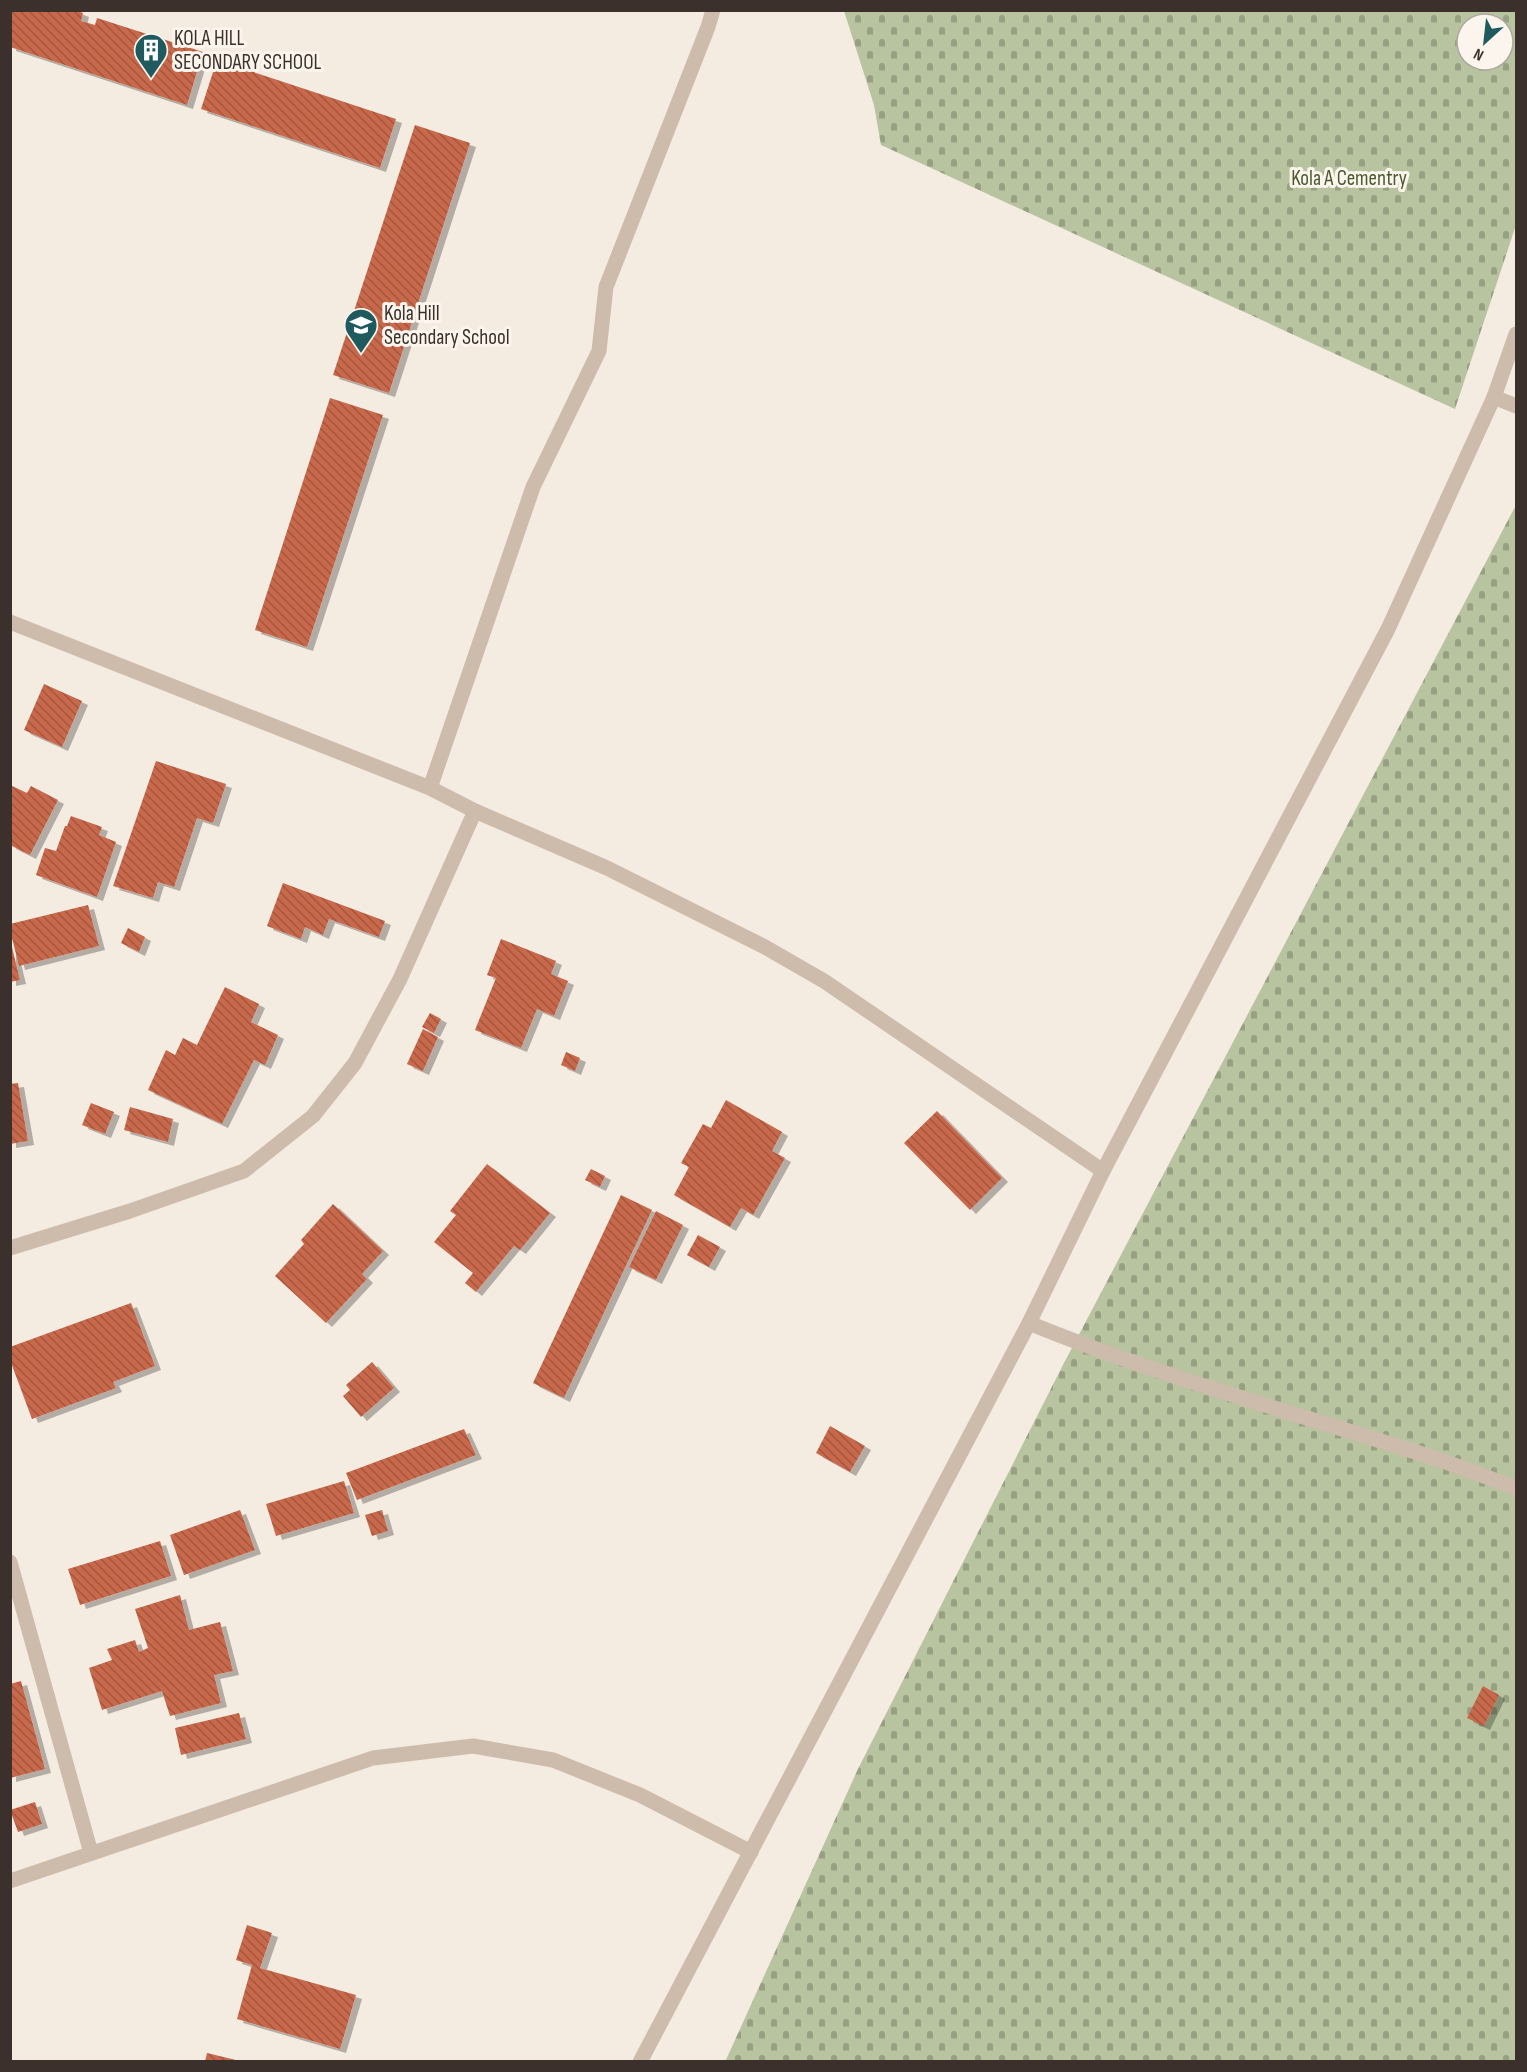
<svg xmlns="http://www.w3.org/2000/svg" width="1527" height="2072" font-family="'Sofia Sans Condensed',sans-serif">
<style>
.cemetery{fill:url(#cemetery-stones);fill-rule:evenodd}
.building{fill:url(#building-back-hatch);filter:url(#shadow)}
.lines{fill:none;stroke-linecap:round;stroke-linejoin:round}
.service{stroke:#cdbbac;stroke-width:15}
.minor{stroke:#cdbbac;stroke-width:15}
.tertiary{stroke:#cdbbac;stroke-width:15}
.labels{text-anchor:middle;dominant-baseline:central;stroke-width:6;stroke-linejoin:round;paint-order:stroke}
.poi-label{font-size:21px;fill:#3b302b;stroke:#fbf5ee;text-anchor:start}
.park-label{font-size:21px;fill:#4a5a2e;stroke:#fbf5ee}
</style>
<defs>
<pattern id="cemetery-stones" width="16" height="16" patternUnits="userSpaceOnUse" patternTransform="scale(1.5)"><rect width="16" height="16" fill="#b8c4a0"/><path d="M2 7V4a2 2 0 0 1 4 0v3zM10 15v-3a2 2 0 0 1 4 0v3z" fill="#97a083"/></pattern>
<pattern id="building-back-hatch" width="6" height="6" patternUnits="userSpaceOnUse" patternTransform="scale(1.5)"><rect width="6" height="6" fill="#c8694b"/><path d="M-1 5l2 2M0 0l6 6M5-1l2 2" fill="none" stroke="#a4573f"/></pattern>
<filter id="shadow"><feDropShadow dx="6" dy="4" stdDeviation="0" flood-color="#0004"/></filter>
</defs>
<rect width="100%" height="100%" fill="#f4ebe1"/>
<path class="cemetery" d="M 844,11 L 1516,11 L 1516,225 L 1455,409 L 881,145 L 874,105 ZM 1467,24 L 1503,24 L 1503,60 L 1467,60 Z
M 1516,505 L 1516,2061 L 725,2062 L 858,1769 L 1064,1363 Z"/>
<path class="building" d="M 10,10 L 75,10 L 83,13 L 81,21 L 95,25 L 97,18 L 203,52 L 187,105 L 10,47 Z
M 217,60 L 396,119 L 380,168 L 201,109 Z
M 415,125 L 470,143 L 389,393 L 333,375 Z
M 330,398 L 383,415 L 307,647 L 255,630 Z
M 44,684 L 82,701 L 62,747 L 24,730 Z
M 156,761 L 226,784 L 213,823 L 197,818 L 174,887 L 158,882 L 153,898 L 113,886 Z
M 10,785 L 27,793 L 31,786 L 58,800 L 30,855 L 10,845 Z
M 71,816 L 102,827 L 99,835 L 116,842 L 97,897 L 36,875 L 45,848 L 56,851 L 65,826 L 67,826 Z
M 283,883 L 385,921 L 379,937 L 329,919 L 323,935 L 305,927 L 301,939 L 267,926 Z
M 88,905 L 99,946 L 19,966 L 12,938 L 10,939 L 10,924 Z
M 128,928 L 145,937 L 139,952 L 121,943 Z
M 10,939 L 20,980 L 10,982 Z
M 501,939 L 556,961 L 551,974 L 568,981 L 554,1016 L 537,1009 L 521,1048 L 475,1030 L 496,978 L 487,975 Z
M 225,987 L 259,1004 L 251,1022 L 278,1035 L 265,1065 L 254,1060 L 222,1124 L 148,1090 L 166,1050 L 175,1055 L 183,1038 L 197,1045 Z
M 430,1013 L 441,1019 L 434,1033 L 422,1027 Z
M 423,1029 L 438,1037 L 423,1071 L 407,1064 Z
M 566,1052 L 580,1058 L 575,1071 L 561,1065 Z
M 18,1083 L 28,1141 L 10,1144 L 10,1084 Z
M 726,1100 L 782,1132 L 772,1151 L 785,1158 L 753,1215 L 741,1208 L 730,1227 L 674,1195 L 689,1167 L 681,1163 L 703,1124 L 711,1128 Z
M 91,1103 L 114,1112 L 105,1134 L 82,1125 Z
M 130,1107 L 173,1119 L 168,1142 L 124,1130 Z
M 937,1111 L 1002,1178 L 970,1210 L 904,1143 Z
M 487,1164 L 550,1213 L 520,1250 L 514,1246 L 476,1292 L 465,1283 L 473,1273 L 434,1242 L 456,1215 L 450,1211 Z
M 591,1169 L 605,1176 L 600,1187 L 585,1180 Z
M 621,1195 L 652,1210 L 564,1398 L 533,1383 Z
M 333,1204 L 383,1251 L 362,1274 L 367,1279 L 326,1323 L 275,1276 L 304,1244 L 301,1240 Z
M 656,1211 L 683,1225 L 656,1280 L 629,1267 Z
M 698,1235 L 720,1247 L 709,1267 L 687,1255 Z
M 131,1303 L 155,1366 L 113,1382 L 116,1388 L 32,1419 L 10,1360 L 10,1347 Z
M 372,1362 L 394,1388 L 361,1417 L 343,1396 L 350,1390 L 346,1385 Z
M 830,1426 L 865,1446 L 850,1472 L 816,1453 Z
M 464,1429 L 476,1455 L 357,1500 L 346,1473 Z
M 344,1481 L 354,1513 L 276,1536 L 266,1504 Z
M 240,1510 L 255,1550 L 184,1575 L 170,1535 Z
M 382,1510 L 388,1531 L 372,1536 L 365,1515 Z
M 160,1541 L 171,1576 L 80,1605 L 68,1569 Z
M 180,1595 L 189,1630 L 220,1622 L 233,1671 L 214,1675 L 221,1703 L 170,1716 L 162,1691 L 102,1710 L 89,1668 L 112,1660 L 107,1649 L 135,1640 L 139,1652 L 148,1648 L 135,1609 Z
M 21,1681 L 45,1769 L 10,1778 L 10,1684 Z
M 1483,1686 L 1499,1695 L 1484,1726 L 1467,1718 Z
M 239,1713 L 246,1739 L 181,1755 L 175,1728 Z
M 35,1802 L 42,1824 L 18,1832 L 10,1810 Z
M 247,1925 L 272,1933 L 260,1968 L 356,1995 L 340,2049 L 237,2019 L 252,1965 L 236,1960 Z
M 207,2053 L 240,2061 L 240,2062 L 205,2062 Z"/>
<g class="lines">
<path class="service" d="M 1494,397 L 1516,406
M 1029,1323 C 1153,1374 1282,1409 1409,1450 C 1446,1461 1481,1475 1516,1488"/>
<path class="minor" d="M 10,622 L 430,788 L 475,811 L 607,868 L 765,947 L 824,981 L 1103,1171
M 430,788 L 533,487 L 599,351 L 606,287 L 708,27 L 713,10
M 10,1248 L 130,1211 L 244,1171 L 313,1116 L 355,1063 L 400,979 L 475,811
M 10,1562 L 91,1853
M 10,1881 L 373,1758 L 473,1746 L 553,1760 L 640,1795 L 751,1852"/>
<path class="tertiary" d="M 640,2062 L 1029,1323 L 1103,1171 L 1388,629 L 1494,397 L 1516,334"/>
</g>
<defs>
<symbol id="building-pin" viewBox="-11 -11 22 30"><path d="M0 17L-7.5 6A9.5 9.5 0 1 1 7.5 6Z" fill="#1f5a5e" stroke="#fbf5ee"/><path d="M-4-6H4V6H1V3H-1V6H-4ZM-2.5-4.3h1.7v1.8h-1.7ZM.8-4.3h1.7v1.8H.8ZM-2.5-1h1.7V.8h-1.7ZM.8-1h1.7V.8H.8Z" fill="#fff"/></symbol>
<symbol id="school-pin" viewBox="-11 -11 22 30"><path d="M0 17L-7.5 6A9.5 9.5 0 1 1 7.5 6Z" fill="#1f5a5e" stroke="#fbf5ee"/><path d="M0-5L7-2L0 1L-7-2ZM-4 1L0 2.5L4 1V4Q0 6-4 4Z" fill="#fff"/></symbol>
</defs>
<g fill-rule="evenodd">
<use href="#building-pin" x="132" y="31" width="38" height="52"/>
<use href="#school-pin" x="342" y="306" width="38" height="52"/>
</g>
<g class="labels">
<g class="poi-label">
<text x="174" y="38">KOLA HILL<tspan x="174" dy="24">SECONDARY SCHOOL</tspan></text>
<text x="384" y="313">Kola Hill<tspan x="384" dy="24">Secondary School</tspan></text>
</g>
<g class="park-label">
<text x="1349" y="178">Kola A Cementry</text>
</g>
</g>
<rect width="1527" height="2072" fill="none" stroke="#3b302b" stroke-width="24"/>
<g transform="translate(1485 42) rotate(207)"><circle r="28" fill="#fbf5ee" stroke="#aea6a0" stroke-width="1.5"/>
<path d="M0-4.5L10 22L0 15L-10 22Z" fill="#1f5a5e"/>
<text y="-9" font-size="16" font-weight="bold" text-anchor="middle" fill="#3b302b">N</text>
</g>
</svg>
